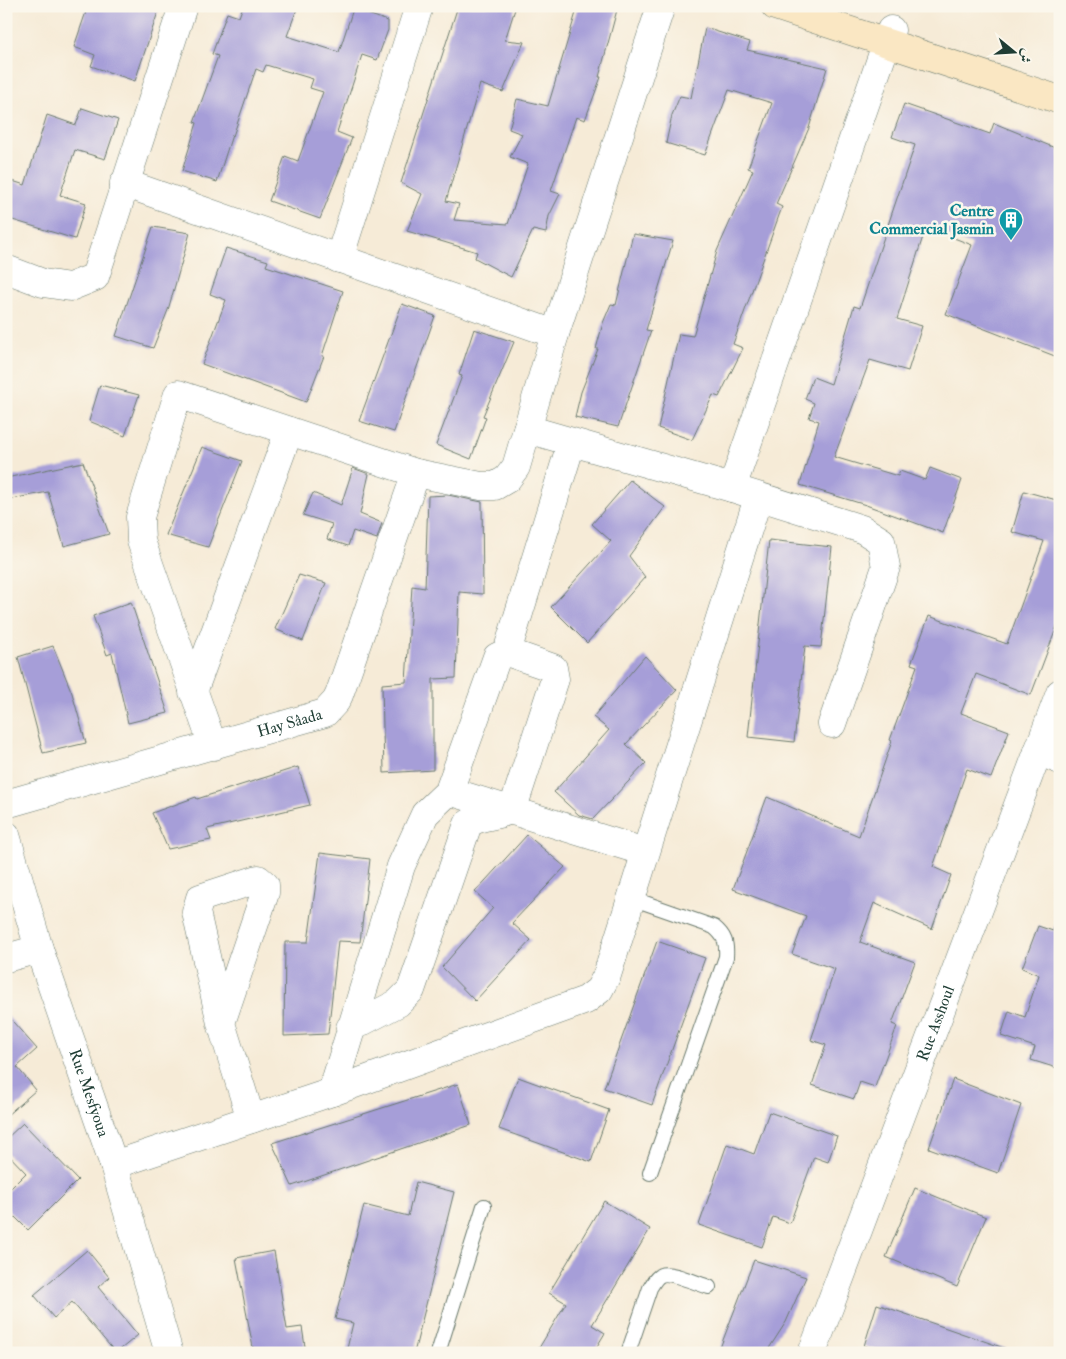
<svg xmlns="http://www.w3.org/2000/svg" width="1066" height="1359" font-family="'IM FELL Double Pica',Amiri,serif">
<style>
.building{fill:#a69ed8}
.lines{fill:none;stroke-linecap:round;stroke-linejoin:round}
.service-casing{stroke:#6a7a6d;stroke-width:16}
.minor-casing{stroke:#6a7a6d;stroke-width:29}
.secondary-casing{stroke:#6a7a6d;stroke-width:29}
.service{stroke:#fff;stroke-width:14}
.minor{stroke:#fff;stroke-width:28}
.secondary{stroke:#fae7c3;stroke-width:28}
.labels{text-anchor:middle;dominant-baseline:central;stroke-width:5;stroke-linejoin:round;paint-order:stroke}
.culture-label{font-size:16px;font-weight:bold;fill:#0d838f;stroke:#fbf7ec;text-anchor:end}
.street-label{font-size:16px;fill:#1f3d34;stroke:#fbf7ec}
</style>
<rect width="100%" height="100%" fill="#fbf7ec"/>
<filter id="ink" filterUnits="userSpaceOnUse"><feTurbulence type="fractalNoise" baseFrequency=".02" numOctaves="2"/><feDisplacementMap in="SourceGraphic" scale="10" xChannelSelector="R" yChannelSelector="G"/><feConvolveMatrix kernelMatrix="1 2 1 2 8 2 1 2 1" color-interpolation-filters="sRGB"/></filter>
<filter id="wash" filterUnits="userSpaceOnUse"><feTurbulence type="fractalNoise" baseFrequency=".0096" numOctaves="4" result="noise"/><feDisplacementMap in="SourceGraphic" scale="20" xChannelSelector="R" yChannelSelector="G"/><feGaussianBlur stdDeviation="1.12" result="paint"/><feColorMatrix in="noise" values="0 0 0 0 0 0 0 0 0 0 0 0 0 0 0 0 0 1.4 0 .05"/><feComposite in="paint" operator="in"/></filter>
<g filter="url(#wash)">
<rect width="100%" height="100%" fill="#f6ebd7"/>
<g id="blocks">
<path class="building" d="M 88,6 L 160,6 L 135,81 L 91,66 L 95,55 L 74,47 Z
M 243,6 L 298,6 L 287,36 L 339,52 L 353,9 L 388,21 L 388,30 L 377,60 L 362,55 L 337,132 L 352,138 L 320,219 L 269,201 L 285,156 L 298,161 L 323,92 L 310,88 L 313,79 L 266,65 L 263,72 L 256,69 L 233,136 L 232,135 L 217,182 L 182,171 L 197,123 L 194,122 L 218,56 L 212,54 L 227,13 L 239,17 Z
M 458,6 L 516,6 L 505,40 L 524,42 L 503,92 L 480,84 L 446,201 L 459,204 L 454,220 L 508,224 L 528,164 L 510,157 L 522,134 L 509,129 L 517,99 L 548,106 L 578,6 L 618,6 L 599,77 L 601,77 L 585,120 L 576,117 L 551,191 L 560,194 L 549,216 L 546,233 L 533,230 L 511,277 L 475,258 L 477,252 L 407,231 L 422,194 L 401,183 Z
M 705,28 L 750,42 L 747,50 L 827,68 L 809,128 L 776,204 L 782,207 L 733,344 L 743,348 L 719,397 L 713,395 L 692,440 L 658,428 L 679,334 L 693,336 L 717,251 L 753,170 L 748,168 L 772,103 L 729,90 L 705,155 L 666,143 L 672,115 L 680,96 L 691,98 Z
M 904,104 L 990,134 L 994,123 L 1060,150 L 1060,358 L 946,314 L 972,245 L 926,227 L 897,319 L 922,326 L 908,371 L 870,360 L 834,457 L 898,476 L 900,471 L 925,480 L 930,468 L 962,480 L 943,533 L 866,505 L 800,485 L 819,421 L 809,418 L 814,403 L 805,399 L 813,377 L 831,384 L 854,306 L 860,308 L 915,145 L 892,137 Z
M 82,108 L 118,120 L 105,159 L 75,150 L 60,195 L 86,203 L 75,239 L 6,218 L 6,179 L 25,185 L 47,115 L 76,125 Z
M 153,227 L 190,233 L 168,310 L 153,348 L 116,336 Z
M 633,234 L 673,241 L 646,330 L 651,331 L 618,427 L 575,417 L 581,392 L 598,349 L 596,349 L 603,323 L 611,304 L 616,305 Z
M 226,248 L 268,261 L 266,266 L 343,291 L 322,356 L 324,356 L 306,402 L 202,364 L 226,300 L 210,294 Z
M 402,304 L 435,316 L 394,432 L 359,421 Z
M 474,329 L 514,342 L 483,416 L 486,417 L 471,459 L 436,445 L 462,376 L 459,375 Z
M 100,385 L 139,395 L 125,436 L 89,421 Z
M 202,447 L 242,461 L 208,547 L 166,535 Z
M 83,462 L 109,534 L 64,546 L 48,492 L 6,500 L 6,478 Z
M 353,468 L 369,474 L 360,514 L 382,523 L 377,539 L 353,531 L 348,546 L 327,539 L 332,524 L 303,515 L 313,493 L 341,505 Z
M 630,480 L 665,507 L 629,556 L 645,577 L 587,643 L 551,607 L 611,541 L 592,524 Z
M 1024,491 L 1060,501 L 1060,618 L 1031,695 L 976,674 L 961,713 L 1009,731 L 991,778 L 967,769 L 933,867 L 951,875 L 932,929 L 874,903 L 860,942 L 915,962 L 892,1024 L 897,1026 L 875,1087 L 860,1082 L 854,1099 L 812,1085 L 826,1045 L 811,1040 L 835,969 L 792,954 L 806,916 L 733,889 L 767,797 L 859,836 L 892,741 L 890,740 L 917,666 L 911,664 L 929,616 L 1007,644 L 1044,541 L 1012,532 Z
M 448,495 L 482,502 L 483,594 L 459,592 L 456,678 L 433,679 L 433,770 L 384,773 L 382,684 L 406,682 L 412,586 L 425,588 L 428,496 Z
M 769,540 L 832,547 L 821,647 L 805,646 L 794,742 L 748,737 Z
M 299,575 L 326,583 L 303,641 L 275,629 Z
M 131,602 L 168,713 L 128,723 L 112,653 L 107,655 L 93,616 Z
M 53,646 L 72,693 L 86,743 L 43,753 L 18,657 Z
M 645,656 L 677,690 L 626,744 L 646,763 L 593,819 L 579,815 L 554,792 L 609,730 L 593,717 Z
M 298,767 L 310,805 L 207,829 L 211,840 L 168,849 L 152,813 L 196,797 L 197,799 Z
M 527,835 L 565,867 L 512,923 L 531,940 L 475,1001 L 442,967 L 493,908 L 475,892 Z
M 320,853 L 370,859 L 360,942 L 338,941 L 328,1034 L 284,1036 L 285,942 L 308,942 Z
M 1055,925 L 1060,925 L 1060,1069 L 1031,1060 L 1035,1047 L 1001,1036 L 1009,1011 L 1025,1017 L 1039,975 L 1022,968 L 1038,926 L 1053,931 Z
M 657,941 L 705,958 L 652,1105 L 604,1088 Z
M 6,1014 L 37,1049 L 17,1067 L 36,1090 L 6,1116 Z
M 518,1077 L 609,1110 L 591,1162 L 499,1129 Z
M 953,1079 L 1021,1105 L 998,1173 L 929,1148 Z
M 458,1084 L 471,1125 L 292,1186 L 272,1143 Z
M 769,1112 L 837,1136 L 828,1162 L 814,1157 L 790,1223 L 773,1217 L 762,1247 L 699,1225 L 727,1144 L 754,1154 Z
M 23,1123 L 78,1180 L 28,1230 L 6,1208 L 6,1193 L 26,1173 L 6,1152 L 6,1139 Z
M 416,1182 L 454,1192 L 414,1353 L 346,1353 L 353,1323 L 335,1319 L 364,1205 L 408,1216 Z
M 915,1188 L 986,1217 L 957,1287 L 886,1257 Z
M 604,1201 L 650,1229 L 592,1325 L 605,1333 L 593,1353 L 536,1353 L 566,1303 L 549,1293 Z
M 87,1250 L 109,1277 L 98,1287 L 138,1335 L 116,1353 L 72,1302 L 54,1318 L 34,1295 Z
M 274,1251 L 287,1329 L 302,1327 L 306,1353 L 254,1353 L 236,1258 Z
M 754,1260 L 806,1277 L 786,1322 L 766,1353 L 718,1353 Z
M 877,1304 L 1007,1349 L 1006,1353 L 884,1353 L 864,1346 Z"/>
</g>
</g>
<g filter="url(#ink)">
<use href="#blocks" fill-opacity="0" stroke="#6a7a6d" stroke-width="1"/>
<g class="lines">
<defs>
<path id="service" d="M 631,898 L 714,927 C 725,936 727,943 726,957 L 650,1173
M 438,1353 L 484,1206
M 628,1353 L 650,1288 C 653,1283 656,1277 661,1275 C 670,1271 698,1284 709,1287"/>
<g id="minor">
<path d="M 124,183 L 555,334"/>
<path d="M 339,259 L 419,6"/>
<path d="M 6,269 L 43,283 L 70,287 L 95,277 L 183,6"/>
<path d="M 527,429 L 732,488 L 862,529 L 881,541 L 886,567 L 832,724"/>
<path d="M 732,488 L 891,30"/>
<path d="M 507,652 L 571,444"/>
<path d="M 193,692 L 289,431"/>
<path d="M 213,746 L 141,541 L 140,517 L 178,394 L 416,473 L 481,486 L 495,486 L 507,479 L 516,467 L 555,334 L 661,6"/>
<path d="M 1038,751 L 1060,760"/>
<path d="M 449,791 L 645,852"/>
<path id="s1" d="M 6,804 L 325,713 L 336,701 L 339,695 L 416,473"/>
<path id="s2" d="M 6,835 L 39,949 L 114,1165 L 169,1353"/>
<path d="M 6,958 L 39,949"/>
<path d="M 221,1023 L 265,893 L 265,885 L 258,879 L 200,898 L 196,912 L 221,1023 L 251,1119"/>
<path d="M 332,1092 L 401,866 L 425,814 L 449,791 L 497,657 L 507,652 L 553,668 L 555,679 L 514,805 C 506,818 481,813 468,824 L 411,990 L 398,1003 L 350,1028"/>
<path d="M 114,1165 L 332,1092 L 586,1000 L 599,990 L 607,975 L 758,498"/>
<path id="s3" d="M 812,1353 L 1060,693"/>
</g>
<path id="secondary" d="M 775,6 L 1060,100"/>
</defs>
<use href="#service" class="service-casing"/>
<use href="#minor" class="minor-casing"/>
<use href="#secondary" class="secondary-casing"/>
<use href="#service" class="service"/>
<use href="#minor" class="minor"/>
<use href="#secondary" class="secondary"/>
</g>
</g>
<defs>
<symbol id="building-pin" viewBox="-11 -11 22 30"><path d="M0 17L-7.5 6A9.5 9.5 0 1 1 7.5 6Z" fill="#0f9aa8" stroke="#fbf7ec"/><path d="M-4-6H4V6H1V3H-1V6H-4ZM-2.5-4.3h1.7v1.8h-1.7ZM.8-4.3h1.7v1.8H.8ZM-2.5-1h1.7V.8h-1.7ZM.8-1h1.7V.8H.8Z" fill="#fff"/></symbol>
</defs>
<g fill-rule="evenodd">
<use href="#building-pin" x="997" y="206" width="28" height="38"/>
</g>
<g class="labels">
<g class="culture-label">
<text x="994" y="211">Centre<tspan x="994" dy="18">Commercial Jasmin</tspan></text>
</g>
<g class="street-label">
<text stroke="none"><textPath href="#s1" startOffset="295">Hay Sâada</textPath></text>
<text stroke="none"><textPath href="#s3" startOffset="352">Rue Asshoul</textPath></text>
<text stroke="none"><textPath href="#s2" startOffset="271">Rue Mesfyoua</textPath></text>
</g>
</g>
<rect width="1066" height="1359" fill="none" stroke="#fbf7ec" stroke-width="25"/>
<g transform="translate(1014 52) rotate(108)" stroke="#fbf7ec" stroke-width="4" paint-order="stroke">
<path d="M0-4L9 19L0 12L-9 19Z" fill="#1f3d34"/>
<text y="-8" font-size="14" font-weight="bold" text-anchor="middle" fill="#1f3d34">ش</text>
</g>
</svg>
